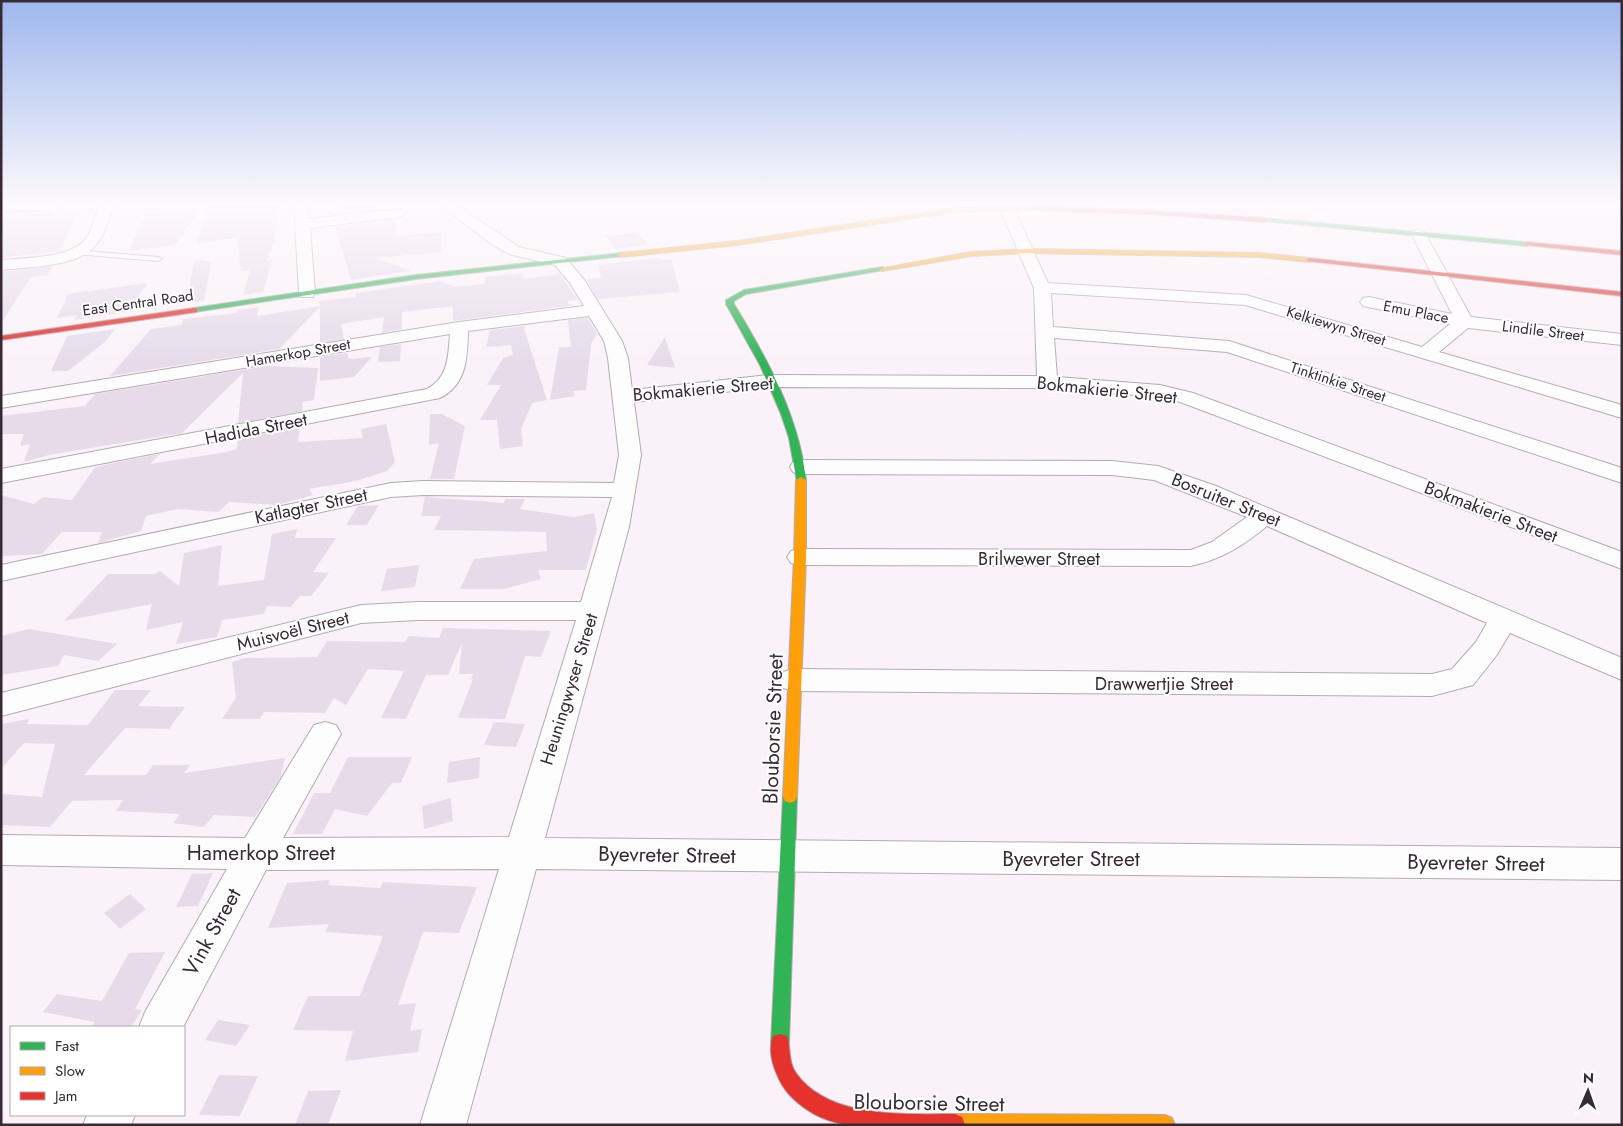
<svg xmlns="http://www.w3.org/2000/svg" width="1623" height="1126" font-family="Jost,sans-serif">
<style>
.building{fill:#e7dbea}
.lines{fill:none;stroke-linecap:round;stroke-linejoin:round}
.lane-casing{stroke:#b4aab1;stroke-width:2}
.street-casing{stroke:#b4aab1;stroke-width:2}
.fast-casing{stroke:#b4aab1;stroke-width:2}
.slow-casing{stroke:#b4aab1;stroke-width:2}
.jam-casing{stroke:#b4aab1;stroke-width:2}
.lane{fill:#fefdfe;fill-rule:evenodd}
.street{fill:#fefdfe;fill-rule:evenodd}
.fast{fill:#30b455;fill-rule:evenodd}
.slow{fill:#ff9f0a;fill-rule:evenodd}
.jam{fill:#e5322d;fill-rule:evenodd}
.labels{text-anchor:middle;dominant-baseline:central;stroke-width:4;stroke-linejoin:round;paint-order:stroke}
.far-street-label{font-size:15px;fill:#372a34;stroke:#fff}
.street-label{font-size:18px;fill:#372a34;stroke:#fff}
.near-street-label{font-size:21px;fill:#372a34;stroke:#fff}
</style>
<rect width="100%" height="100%" fill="#faf2f8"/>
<path class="building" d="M 240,205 L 279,205 L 275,239 L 266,261 L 272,260 L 263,292 L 243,295 L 250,270 L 241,271 L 237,238 L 197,243 L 209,207 Z
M 362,205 L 377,205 L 379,209 L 335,214 L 334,208 Z
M 202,207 L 175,245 L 129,251 L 146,214 Z
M 56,212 L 52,215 L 80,213 L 76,216 L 60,251 L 1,258 L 1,217 Z
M 396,219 L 396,236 L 442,232 L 441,252 L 376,258 L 411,271 L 351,280 L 335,227 Z
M 638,232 L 648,245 L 615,249 L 606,236 Z
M 658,258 L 660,260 L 671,259 L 680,292 L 598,299 L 586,279 L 601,278 L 598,265 Z
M 195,259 L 211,262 L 204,301 L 186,303 Z
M 52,266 L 48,275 L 31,277 L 1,324 L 1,272 Z
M 523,273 L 523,279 L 560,274 L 578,300 L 568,301 L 568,304 L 576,305 L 453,321 L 453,306 L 402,312 L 402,329 L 382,333 L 384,317 L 341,324 L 344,339 L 320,343 L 320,307 L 279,349 L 110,376 L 151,329 L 181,325 L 183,319 L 237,313 L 238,310 L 259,307 L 257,316 L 320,306 L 319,301 L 356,297 L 355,293 L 440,281 L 455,287 L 485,284 L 485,277 Z
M 148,283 L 127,312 L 74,320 L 76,315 L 57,318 L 68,294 Z
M 588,318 L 597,334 L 591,344 L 586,390 L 573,391 L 575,396 L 550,400 L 559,347 L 571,347 L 568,320 Z
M 525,326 L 524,329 L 547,400 L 532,403 L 521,429 L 523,446 L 500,449 L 497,420 L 480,420 L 501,385 L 487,385 L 503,358 L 513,355 L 511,345 L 486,347 L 490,330 Z
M 115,329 L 106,341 L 68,371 L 51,371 L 67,336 Z
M 665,337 L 675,368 L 647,365 Z
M 401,344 L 400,361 L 378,362 L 380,347 Z
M 347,353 L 349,359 L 372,357 L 354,377 L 320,381 L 320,357 Z
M 266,366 L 318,368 L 314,400 L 303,402 L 302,411 L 238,423 L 243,373 L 182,433 L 49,455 L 24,462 L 30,444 L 20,446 L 24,434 L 1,434 L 1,416 L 85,406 L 95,394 Z
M 430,414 L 442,414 L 465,426 L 454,479 L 430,479 L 439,443 L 429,445 Z
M 386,424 L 395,462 L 387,471 L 356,481 L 309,489 L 313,495 L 277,505 L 229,502 L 219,512 L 178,509 L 146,516 L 141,531 L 98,543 L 102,532 L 62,532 L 42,554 L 1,556 L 1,495 L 34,504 L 43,497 L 72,500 L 95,467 L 160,454 L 150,464 L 226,452 L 237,449 L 238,439 L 300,427 L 298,442 L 363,438 L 361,429 Z
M 425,497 L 503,503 L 506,499 L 525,499 L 520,509 L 574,517 L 594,513 L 597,529 L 586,570 L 538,570 L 541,579 L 503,589 L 460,589 L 474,559 L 547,551 L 546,532 L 434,530 L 441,516 L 421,516 Z
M 379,505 L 367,525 L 346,525 L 358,506 Z
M 297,529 L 295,538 L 336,538 L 313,572 L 329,573 L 311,596 L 300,596 L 291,607 L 267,606 L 264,614 L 222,620 L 217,637 L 176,644 L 183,622 L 146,630 L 152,604 L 64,621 L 108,574 L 155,574 L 160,571 L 179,586 L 184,553 L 222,545 L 218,586 L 264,580 L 272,534 Z
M 419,565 L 415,587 L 381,591 L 387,569 Z
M 443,628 L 551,631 L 541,657 L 525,656 L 505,719 L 458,718 L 473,679 L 471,679 L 473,674 L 459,674 L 462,643 L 448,675 L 426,675 L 406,719 L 381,718 L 404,671 L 368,669 L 346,705 L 334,698 L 325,713 L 264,712 L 260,719 L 222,719 L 236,698 L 232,662 L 245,658 L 317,657 L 327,641 L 405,642 L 409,636 L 439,638 Z
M 29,629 L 117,644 L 98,661 L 64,655 L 58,666 L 1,675 L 1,636 Z
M 115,690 L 151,690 L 138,706 L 185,707 L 169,729 L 125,728 L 84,775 L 146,775 L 153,765 L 190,765 L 184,773 L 285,758 L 281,776 L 255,817 L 214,815 L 204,827 L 173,823 L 180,814 L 116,811 L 123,800 L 72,801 L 50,827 L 1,825 L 1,794 L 42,797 L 55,744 L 24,743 L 1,769 L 1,724 L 29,719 L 27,724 L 88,725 Z
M 494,722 L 525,724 L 516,747 L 484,745 Z
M 348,757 L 412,757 L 401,783 L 392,783 L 367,816 L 335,809 L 322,834 L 293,834 L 314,793 L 330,793 Z
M 480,757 L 479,778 L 447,783 L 449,762 Z
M 451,798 L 453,821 L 424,829 L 422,806 Z
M 213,873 L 198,906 L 176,907 L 192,874 Z
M 330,880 L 328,885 L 380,888 L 383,882 L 477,887 L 459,933 L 423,932 L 398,1005 L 416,1003 L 410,1031 L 422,1029 L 418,1052 L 345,1061 L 353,1031 L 293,1030 L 308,996 L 360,996 L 383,936 L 325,932 L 329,924 L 268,928 L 287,883 Z
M 130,894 L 146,909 L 120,929 L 104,913 Z
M 165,952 L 135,1009 L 142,1010 L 131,1027 L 91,1027 L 95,1022 L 43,1012 L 57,994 L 102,1001 L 129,953 Z
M 218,1020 L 250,1025 L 236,1046 L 205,1040 Z
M 219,1075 L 258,1076 L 240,1116 L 199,1115 Z
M 341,1090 L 328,1125 L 295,1125 L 308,1091 Z"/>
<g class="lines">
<defs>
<path id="lane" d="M 73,250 L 158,257 L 162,259 L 158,261 L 76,254 L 72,252 Z"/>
<path id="street" d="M 1,205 L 65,205 L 58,209 L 1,212 Z
M 100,205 L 114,205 C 108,219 105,236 94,247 C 77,267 26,267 1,270 L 1,260 C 23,258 68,258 84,241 C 92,231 95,216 100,205 Z
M 294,205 L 308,205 L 309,219 L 400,209 L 407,213 L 400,217 L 310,228 L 315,293 L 313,297 L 301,297 L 299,293 Z
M 440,205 L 456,205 L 519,247 L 566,258 L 585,281 L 622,341 L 628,358 L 632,390 L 769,375 L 1037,376 L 1034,288 L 1000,209 L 1007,205 L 1014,209 L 1048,283 L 1246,295 L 1422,347 L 1450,324 L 1363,306 L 1360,302 L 1363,298 L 1369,297 L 1452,314 L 1411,233 L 1418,229 L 1425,233 L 1471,317 L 1622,334 L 1622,345 L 1468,328 L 1439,352 L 1622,405 L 1622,418 L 1245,305 L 1051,293 L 1053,327 L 1229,341 L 1622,468 L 1622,483 L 1227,352 L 1054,338 L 1057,377 L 1160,385 L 1193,393 L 1622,552 L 1622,569 L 1180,402 L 1160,397 L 1047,388 L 769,387 L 634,402 L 641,455 L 629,527 L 545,838 L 1622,848 L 1622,880 L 536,869 L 466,1125 L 420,1125 L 499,869 L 266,870 L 183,1027 L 139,1027 L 145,1012 L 227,869 L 1,865 L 1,835 L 245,838 L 314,725 L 325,722 L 336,725 L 341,734 L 283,838 L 509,837 L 576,620 L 418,620 L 361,623 L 1,716 L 1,693 L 361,605 L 418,602 L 581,602 L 612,497 L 423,495 L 391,497 L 1,581 L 1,565 L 391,483 L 423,481 L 614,483 L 619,455 L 608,358 L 604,341 L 589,316 L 468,331 C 467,359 467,384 440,398 L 1,483 L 1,469 L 427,389 C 449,377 448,356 450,334 L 1,408 L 1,396 L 459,322 L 584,306 L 570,283 L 555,265 L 509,254 L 493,245 Z
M 801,460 L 1112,461 L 1158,466 L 1216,486 L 1622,658 L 1622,680 L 1510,633 L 1496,656 L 1473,685 L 1432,696 L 794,691 L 783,688 L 779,680 L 783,672 L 794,669 L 1432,674 L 1452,669 L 1476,642 L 1487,623 L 1267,526 C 1243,546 1222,559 1191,566 L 800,565 L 791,563 L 787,557 L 791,551 L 800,549 L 1191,550 L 1212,542 L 1247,517 L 1154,480 L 1112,475 L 801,474 L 793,472 L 790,467 L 793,462 Z
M 87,1115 L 135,1115 L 131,1125 L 83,1125 Z"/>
<path id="fast" d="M 1265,218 L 1527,242 L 1530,244 L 1527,246 L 1263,221 L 1263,219 Z
M 621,253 L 624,255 L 623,256 L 416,279 L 194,312 L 190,310 L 194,308 L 416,275 Z
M 882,267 L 884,268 L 884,270 L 746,294 L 734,301 L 734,304 C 767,358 799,417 806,480 L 801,483 L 797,482 L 789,438 L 781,414 L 760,365 L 726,304 L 726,300 L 744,290 Z
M 790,791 L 795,793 L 797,797 L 789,1043 L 787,1050 L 780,1052 L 773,1050 L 771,1043 L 783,797 L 785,793 Z"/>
<path id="slow" d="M 1028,207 L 1031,209 L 1030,210 L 956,212 L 737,245 L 621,257 L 618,255 L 621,253 L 737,241 L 956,208 Z
M 1025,249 L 1259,253 L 1309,258 L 1312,260 L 1309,262 L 1259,257 L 1025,253 L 971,256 L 882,271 L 879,269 L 971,252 Z
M 801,477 L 806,480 L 806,557 L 797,797 L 795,801 L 790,803 L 785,801 L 783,797 L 794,557 L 796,480 Z
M 955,1114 L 1165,1115 L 1172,1118 L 1175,1125 L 945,1125 L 948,1117 Z"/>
<path id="jam" d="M 1028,207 L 1146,210 L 1265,218 L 1268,220 L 1265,222 L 1146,214 L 1026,210 L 1025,209 Z
M 1527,242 L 1622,251 L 1622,255 L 1525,245 L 1525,243 Z
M 1309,258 L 1622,292 L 1622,296 L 1307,261 L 1307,259 Z
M 194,308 L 197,308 L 197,312 L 1,340 L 1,336 Z
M 780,1034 L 787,1036 C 791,1048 788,1062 796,1073 C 828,1119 905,1114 955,1114 L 962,1117 L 965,1125 C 937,1125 909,1125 881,1125 C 869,1125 855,1126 843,1124 C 817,1120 788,1101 778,1077 C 772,1064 768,1050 773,1036 Z"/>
</defs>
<use href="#lane" class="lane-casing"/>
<use href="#street" class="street-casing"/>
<use href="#fast" class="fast-casing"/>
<use href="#slow" class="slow-casing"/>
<use href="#jam" class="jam-casing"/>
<use href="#lane" class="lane"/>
<use href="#street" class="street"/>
<use href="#fast" class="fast"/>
<use href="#slow" class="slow"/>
<use href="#jam" class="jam"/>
</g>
<linearGradient id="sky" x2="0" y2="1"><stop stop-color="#9eb7ee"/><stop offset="0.56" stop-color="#fdf9fc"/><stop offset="1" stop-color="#fdf9fc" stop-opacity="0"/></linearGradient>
<rect width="1623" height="363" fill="url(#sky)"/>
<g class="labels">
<g class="far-street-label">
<text transform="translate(138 303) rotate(-8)">East Central Road</text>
<text transform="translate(1416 312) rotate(11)">Emu Place</text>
<text transform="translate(1336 326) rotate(17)">Kelkiewyn Street</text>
<text transform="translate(1543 331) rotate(7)">Lindile Street</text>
<text transform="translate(298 353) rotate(-10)">Hamerkop Street</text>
<text transform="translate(1338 382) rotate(18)">Tinktinkie Street</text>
</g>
<g class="street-label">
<text transform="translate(703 389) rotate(-5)">Bokmakierie Street</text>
<text transform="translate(1107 390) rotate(6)">Bokmakierie Street</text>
<text transform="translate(256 429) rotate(-11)">Hadida Street</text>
<text transform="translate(1226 500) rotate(22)">Bosruiter Street</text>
<text transform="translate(311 506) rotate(-12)">Katlagter Street</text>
<text transform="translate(1491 512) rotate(21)">Bokmakierie Street</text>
<text x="1039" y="559">Brilwewer Street</text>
<text transform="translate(293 631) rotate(-14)">Muisvoël Street</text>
<text x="1164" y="684">Drawwertjie Street</text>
<text transform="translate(569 689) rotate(-73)">Heuningwyser Street</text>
</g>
<g class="near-street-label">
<text transform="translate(773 729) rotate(-88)">Blouborsie Street</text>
<text x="261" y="853">Hamerkop Street</text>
<text transform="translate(667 855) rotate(1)">Byevreter Street</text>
<text x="1071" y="859">Byevreter Street</text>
<text transform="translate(1476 863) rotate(1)">Byevreter Street</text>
<text transform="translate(212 932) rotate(-61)">Vink Street</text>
<text transform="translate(929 1103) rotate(1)">Blouborsie Street</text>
</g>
</g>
<rect width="1623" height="1126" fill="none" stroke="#372a34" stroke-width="5"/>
<rect x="10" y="1026" width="175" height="90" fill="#ffffff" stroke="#afaaae"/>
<rect x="20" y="1042" width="25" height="8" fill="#30b455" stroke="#afaaae"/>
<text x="55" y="1051" font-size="15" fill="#372a34">Fast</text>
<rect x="20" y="1067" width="25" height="8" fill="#ff9f0a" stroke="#afaaae"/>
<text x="55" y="1076" font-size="15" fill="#372a34">Slow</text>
<rect x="20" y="1092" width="25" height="8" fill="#e5322d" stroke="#afaaae"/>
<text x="55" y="1101" font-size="15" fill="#372a34">Jam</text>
<g transform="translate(1588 1091) rotate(2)" stroke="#ffffff" stroke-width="4" paint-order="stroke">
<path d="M0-4L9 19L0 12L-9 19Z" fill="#372a34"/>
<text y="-8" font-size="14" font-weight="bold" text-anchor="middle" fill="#372a34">N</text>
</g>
</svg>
